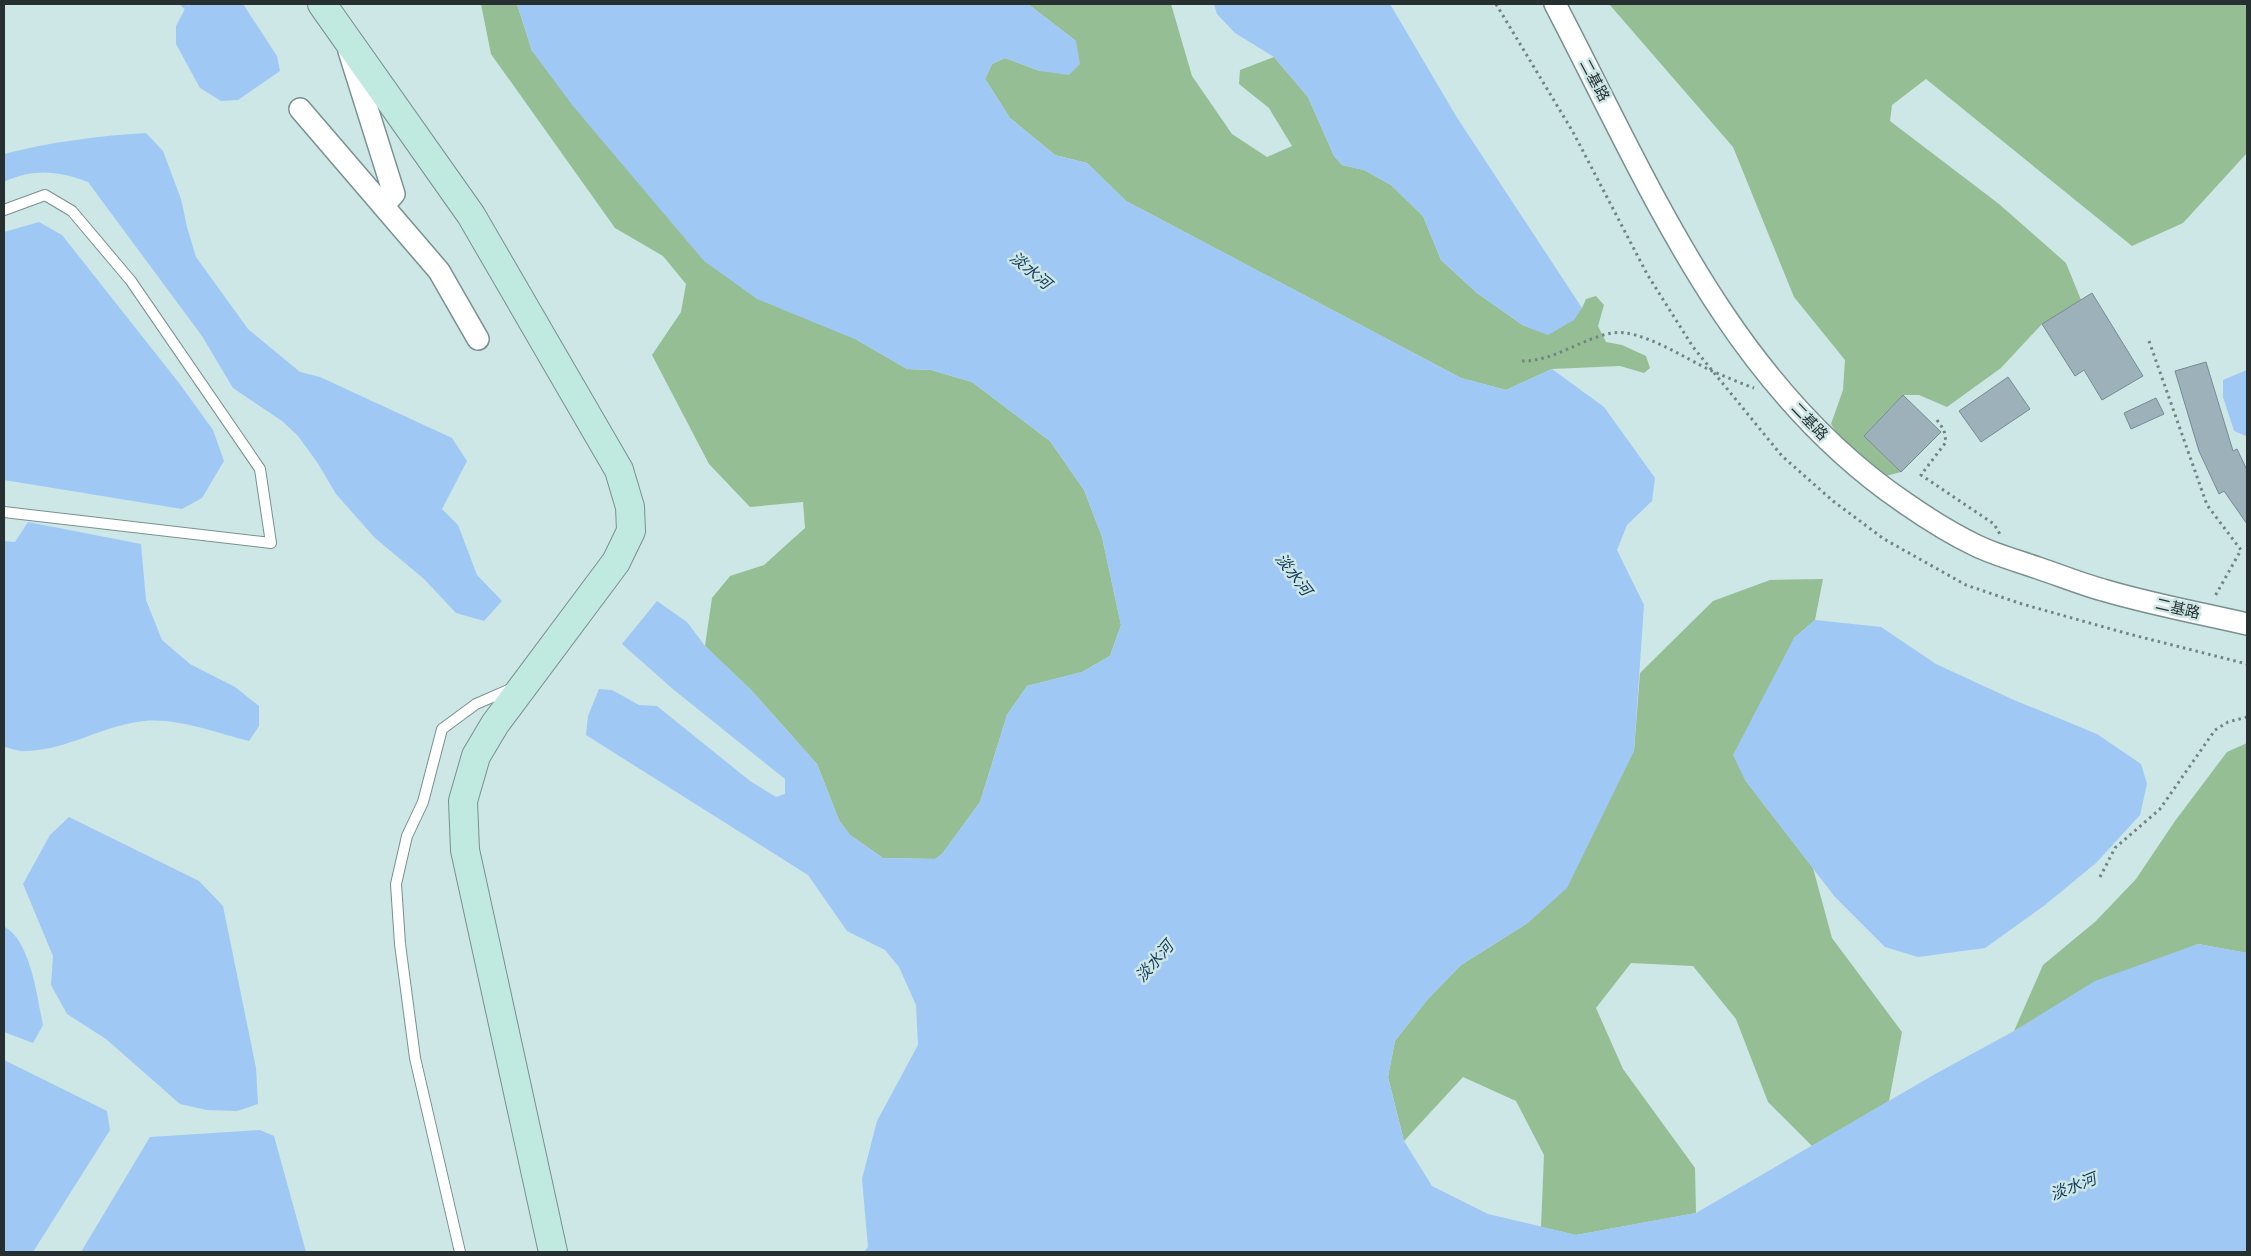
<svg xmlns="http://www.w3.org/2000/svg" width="2251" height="1256" font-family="'IBM Plex Sans','Noto Sans SC',sans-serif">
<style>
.green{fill:#96be94}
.water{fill:#9fc9f4}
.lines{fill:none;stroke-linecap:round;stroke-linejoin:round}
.stream{stroke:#9fc9f4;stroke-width:5}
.building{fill:#9cb1b9;stroke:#778b93}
.lane-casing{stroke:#799090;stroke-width:12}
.street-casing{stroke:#799090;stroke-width:24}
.secondary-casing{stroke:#799090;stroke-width:30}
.path{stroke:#738484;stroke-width:3;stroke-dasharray:2.5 4;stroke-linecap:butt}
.lane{stroke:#fff;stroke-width:10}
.street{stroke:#fff;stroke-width:21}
.secondary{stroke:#c0eadf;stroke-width:28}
.labels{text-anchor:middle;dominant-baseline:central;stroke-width:5;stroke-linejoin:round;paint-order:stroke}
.street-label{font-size:15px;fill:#263030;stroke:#cde6e6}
.water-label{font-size:16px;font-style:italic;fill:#12385a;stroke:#cde6e6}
</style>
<rect width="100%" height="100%" fill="#cde6e6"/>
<path class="green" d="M 481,4 L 517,4 L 532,51 L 857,340 L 907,369 L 931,370 L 972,382 L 1050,441 L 1084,490 L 1102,537 L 1121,625 L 1110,656 L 1082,672 L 1027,686 L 1007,715 L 980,802 L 942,854 L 935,859 L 883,858 L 850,835 L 839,820 L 817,764 L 751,690 L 705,646 L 712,598 L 730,576 L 764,565 L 805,528 L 803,502 L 750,507 L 709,464 L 652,355 L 681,312 L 686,284 L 663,256 L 615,228 L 491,54 Z
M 1028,4 L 1171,4 L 1192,76 L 1232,134 L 1267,157 L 1292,146 L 1269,108 L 1239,84 L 1240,70 L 1274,57 L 1308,97 L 1334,156 L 1342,165 L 1364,170 L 1391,185 L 1423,216 L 1441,260 L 1477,293 L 1524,326 L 1582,308 L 1586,299 L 1596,296 L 1604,305 L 1598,326 L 1606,342 L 1622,345 L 1646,356 L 1650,368 L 1644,373 L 1620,366 L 1552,369 L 1506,390 L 1461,378 L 1126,201 L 1087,163 L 1055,155 L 1010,118 L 985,79 L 992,64 L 1005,58 L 1040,71 L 1076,41 Z
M 1609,4 L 2247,4 L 2247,153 L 2183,223 L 2132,246 L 1926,79 L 1892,105 L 1890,121 L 1999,204 L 2066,263 L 2081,300 L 2042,324 L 2001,368 L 1947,407 L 1919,395 L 1903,395 L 1864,436 L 1901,472 L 1882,477 L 1843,444 L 1831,424 L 1843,390 L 1845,360 L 1794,297 L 1733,147 Z
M 1823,579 L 1815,620 L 1794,638 L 1745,780 L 1813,868 L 1832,938 L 1902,1032 L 1889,1101 L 1812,1146 L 1768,1102 L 1736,1019 L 1693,966 L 1631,963 L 1596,1008 L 1623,1069 L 1695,1168 L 1696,1213 L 1576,1235 L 1541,1227 L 1544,1155 L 1516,1101 L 1463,1077 L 1404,1141 L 1388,1077 L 1395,1041 L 1427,1000 L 1461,965 L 1529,922 L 1634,751 L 1640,673 L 1713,601 L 1770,580 Z
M 2247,743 L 2247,953 L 2198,944 L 2014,1031 L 2043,965 L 2096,921 L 2136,879 L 2175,821 L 2227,752 Z"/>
<path class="water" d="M 192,4 L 243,4 L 277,56 L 280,71 L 238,100 L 221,101 L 200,88 L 176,44 L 176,26 L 186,7 Z
M 517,4 L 1028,4 L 1076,41 L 1080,64 L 1069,75 L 1040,71 L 1005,58 L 992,64 L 985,79 L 1010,118 L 1055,155 L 1087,163 L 1126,201 L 1461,378 L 1506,390 L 1552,369 L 1604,407 L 1655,478 L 1652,501 L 1627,525 L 1617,550 L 1644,605 L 1634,751 L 1567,888 L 1529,922 L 1461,965 L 1427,1000 L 1395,1041 L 1388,1077 L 1404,1141 L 1432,1186 L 1488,1214 L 1576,1235 L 1696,1213 L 1937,1073 L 2014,1031 L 2095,981 L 2198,944 L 2247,953 L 2247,1252 L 864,1252 L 868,1247 L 862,1179 L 877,1121 L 918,1045 L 916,1005 L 899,967 L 885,950 L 847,931 L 808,875 L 586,735 L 588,716 L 599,689 L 612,690 L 639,705 L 657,706 L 750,781 L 776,797 L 785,794 L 785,779 L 674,690 L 622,644 L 657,601 L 687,622 L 705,646 L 751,690 L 817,764 L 839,820 L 850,835 L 883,858 L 935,859 L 942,854 L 980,802 L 1007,715 L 1027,686 L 1082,672 L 1110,656 L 1121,625 L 1102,537 L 1084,490 L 1050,441 L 972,382 L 931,370 L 907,369 L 857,340 L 757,299 L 704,261 L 573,106 L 532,51 Z
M 1214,4 L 1390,4 L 1456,116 L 1582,308 L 1574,320 L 1548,335 L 1524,326 L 1477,293 L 1441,260 L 1423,216 L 1391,185 L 1364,170 L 1342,165 L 1334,156 L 1308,97 L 1274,57 L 1235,33 L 1217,14 Z
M 146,133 L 163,151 L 181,199 L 187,227 L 196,257 L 248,329 L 300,372 L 320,377 L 452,438 L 467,461 L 442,509 L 458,525 L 477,575 L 502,601 L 484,621 L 456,613 L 424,579 L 375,538 L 336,494 L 317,462 L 298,436 L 282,421 L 233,388 L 202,336 L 88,182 C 58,171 34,168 4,182 L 4,154 C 51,142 97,136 146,133 Z
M 39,222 L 62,235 L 179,383 L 213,430 L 224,461 L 202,498 L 182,509 L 4,480 L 4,232 Z
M 2247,370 L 2247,436 L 2246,436 L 2234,431 L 2223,397 L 2223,380 Z
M 28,522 L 141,544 L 146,600 L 162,640 L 190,664 L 235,687 L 259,706 L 259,726 L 249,741 C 216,733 179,718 144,721 C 103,725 68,750 26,751 C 19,752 11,748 4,747 L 4,541 L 15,542 Z
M 1815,620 L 1881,627 L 1936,664 L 2014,700 L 2097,734 L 2141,764 L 2147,784 L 2140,815 L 2096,863 L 2045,905 L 1985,948 L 1918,957 L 1885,947 L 1835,897 L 1745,780 L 1733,755 L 1794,638 Z
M 69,817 L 199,881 L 223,906 L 256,1068 L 258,1104 L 237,1111 L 207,1110 L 180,1104 L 106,1039 L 67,1014 L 51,985 L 53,956 L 23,884 L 50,835 Z
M 5,927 C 31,942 37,997 43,1025 L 33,1043 L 4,1032 Z
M 4,1060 L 107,1111 L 110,1130 L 33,1252 L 4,1252 Z
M 260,1130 L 274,1136 L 306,1252 L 81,1252 L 150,1137 Z"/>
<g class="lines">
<path class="stream" d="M 183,4 L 186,7"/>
</g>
<path class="building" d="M 2092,293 L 2143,376 L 2102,400 L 2084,370 L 2075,376 L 2042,324 Z
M 2206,362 L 2233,451 L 2237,449 L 2247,470 L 2247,524 L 2224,491 L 2219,494 L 2199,451 L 2175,371 Z
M 2008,377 L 2030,409 L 1981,442 L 1959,411 Z
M 1903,395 L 1941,432 L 1901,472 L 1864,436 Z
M 2156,398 L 2164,414 L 2131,429 L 2124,413 Z"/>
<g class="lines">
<defs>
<path id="lane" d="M 4,210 L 45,195 L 72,211 L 131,281 L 260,469 L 271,543 L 4,512
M 460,1252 L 415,1058 L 400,944 L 396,884 L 407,836 L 423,802 L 442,729 L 476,704 L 513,688"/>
<path id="street" d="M 1555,4 C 1650,186 1729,383 1905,503 C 1928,519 1952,534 1977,546 C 1996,555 2018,561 2038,568 C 2059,575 2081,584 2103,590 C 2150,604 2199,613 2247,624
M 349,51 L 394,194 L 383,206
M 300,109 L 439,271 L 478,339"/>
<path id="secondary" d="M 322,4 L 471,215 L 619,470 L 630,507 L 631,531 L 616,562 L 495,724 L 476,756 L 463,801 L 465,850 L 553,1252"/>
</defs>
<use href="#lane" class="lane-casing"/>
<use href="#street" class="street-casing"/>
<use href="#secondary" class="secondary-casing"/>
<path class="path" d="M 1496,4 L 1573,132 L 1647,274 L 1693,347 L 1782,456 L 1833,501 L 1884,539 L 1966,585 L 2022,604 L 2129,634 L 2247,664
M 2149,341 L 2207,505 L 2241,550 L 2214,598
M 1522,361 C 1555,361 1580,339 1612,333 C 1640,328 1686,359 1712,371 C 1726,377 1740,383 1754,388
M 1937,420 L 1944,430 L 1946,442 L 1921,475 L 1994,524 L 2001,536
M 2100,877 L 2115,848 L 2160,809 L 2215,730 L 2228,722 L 2247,717"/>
<use href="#lane" class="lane"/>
<use href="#street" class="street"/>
<use href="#secondary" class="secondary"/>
</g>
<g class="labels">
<g class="street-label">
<text transform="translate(1595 80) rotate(62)">二基路</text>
<text transform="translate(1810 421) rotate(46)">二基路</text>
<text transform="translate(2178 608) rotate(13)">二基路</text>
</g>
<g class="water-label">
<text transform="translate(1031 270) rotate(40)">淡水河</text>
<text transform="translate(1294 574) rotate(53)">淡水河</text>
<text transform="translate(1154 961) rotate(-49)">淡水河</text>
<text transform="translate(2073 1186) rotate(-21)">淡水河</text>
</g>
</g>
<rect width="2251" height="1256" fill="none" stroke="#263030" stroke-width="10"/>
</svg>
